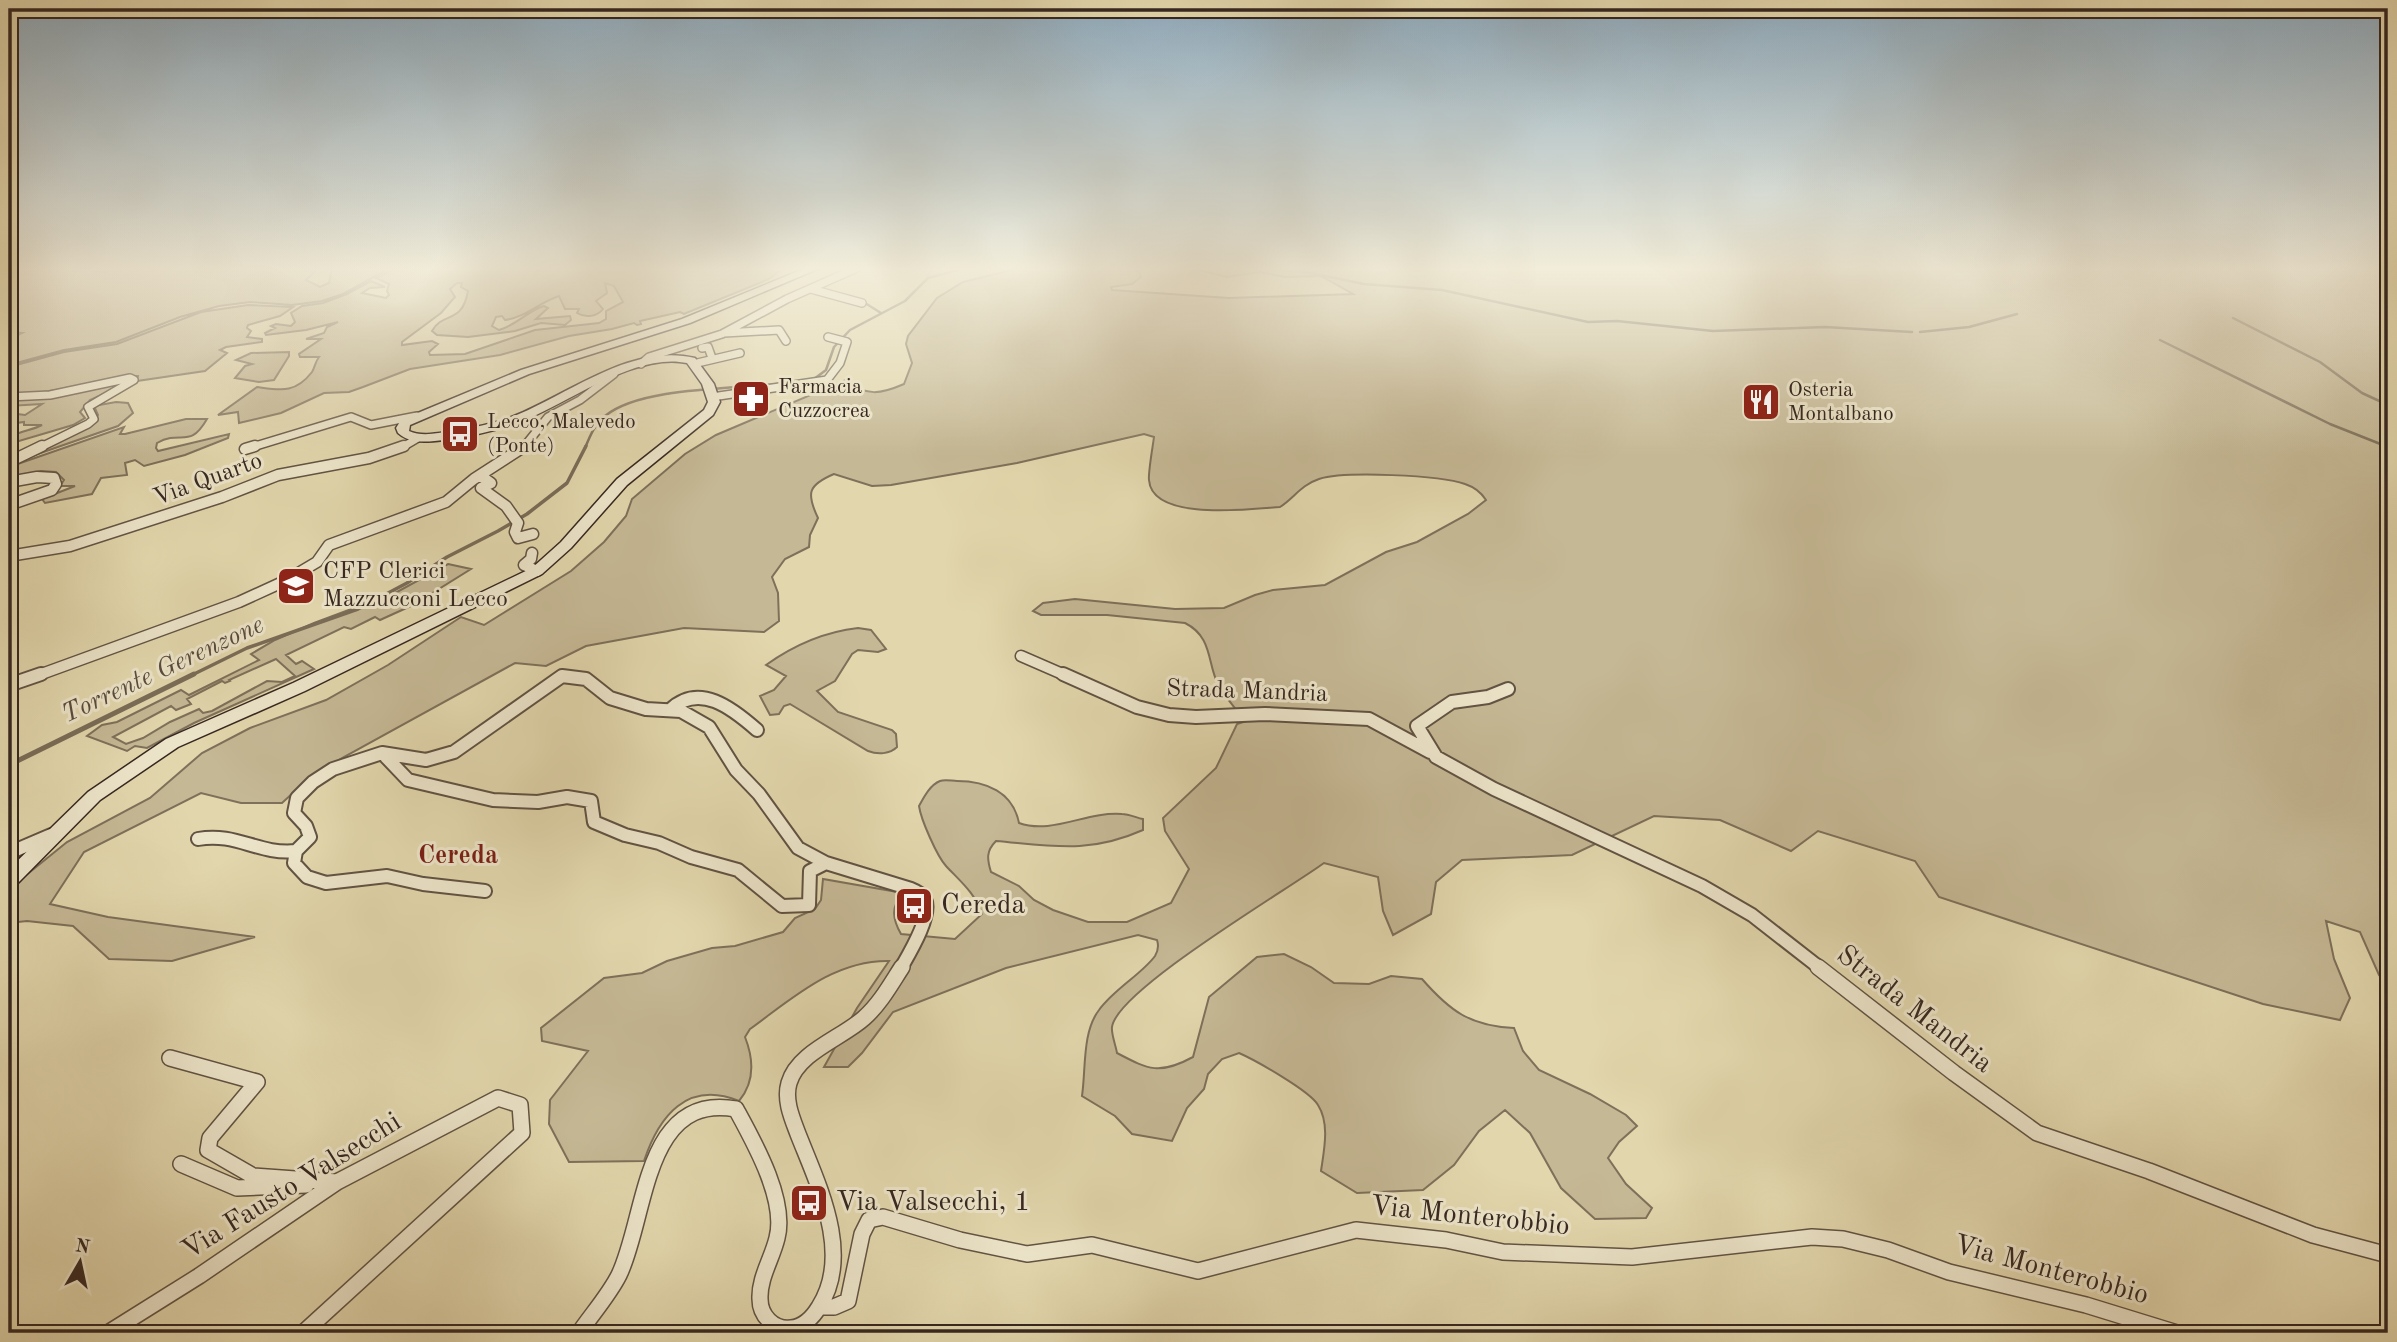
<svg xmlns="http://www.w3.org/2000/svg" width="2397" height="1342" font-family="'Old Standard TT',serif">
<style>
.green{fill:#c5b894;stroke:#7e705a;stroke-width:2;fill-rule:evenodd}
.lines{fill:none;stroke-linecap:round;stroke-linejoin:round}
.stream-far2{stroke:#7a6c57;stroke-width:2.5}
.stream-far1{stroke:#7a6c57;stroke-width:3.5}
.stream{stroke:#7a6c57;stroke-width:5}
.street-far3-casing{stroke:#615343;stroke-width:10}
.street-far2-casing{stroke:#615343;stroke-width:13}
.street-far1-casing{stroke:#615343;stroke-width:16}
.street-casing{stroke:#615343;stroke-width:18}
.secondary-casing{stroke:#362720;stroke-width:3}
.street-far3{stroke:#ece4c9;stroke-width:7}
.street-far2{stroke:#ece4c9;stroke-width:10}
.street-far1{stroke:#ece4c9;stroke-width:12}
.street{stroke:#ece4c9;stroke-width:15}
.secondary{fill:#ece4c9;fill-rule:evenodd}
.labels{text-anchor:middle;dominant-baseline:central;stroke-width:6;stroke-linejoin:round;paint-order:stroke}
.far-poi-label{font-size:21px;fill:#362720;stroke:#ece4c9;text-anchor:start}
.street-label{font-size:24px;fill:#362720;stroke:#ece4c9}
.poi-label{font-size:24px;fill:#362720;stroke:#ece4c9;text-anchor:start}
.water-label{font-size:26px;font-style:italic;fill:#584a3c;stroke:#ece4c9}
.neighbourhood-label{font-size:26px;font-weight:bold;fill:#7a1f14;stroke:#ece4c9}
.near-poi-label{font-size:28px;fill:#362720;stroke:#ece4c9;text-anchor:start}
.near-street-label{font-size:28px;fill:#362720;stroke:#ece4c9}
</style>
<rect width="100%" height="100%" fill="#e2d6ac"/>
<filter id="stains"><feTurbulence type="fractalNoise" baseFrequency=".00286" numOctaves="4"/><feColorMatrix values="0 0 0 0 .2 0 0 0 0 .09 0 0 0 0 .02 0 0 0 .5 -.17"/></filter>
<radialGradient id="worn" r=".72"><stop offset=".6" stop-color="#630" stop-opacity="0"/><stop offset="1" stop-color="#630" stop-opacity=".3"/></radialGradient>
<path class="green" d="M 9,268 L 94,268 L 92,271 L 105,272 L 116,268 L 319,268 L 306,280 L 320,287 L 329,283 L 332,268 L 390,268 L 343,294 L 322,301 L 292,305 L 250,302 L 219,306 L 180,317 L 116,342 L 64,350 L 9,365 L 9,339 L 22,333 L 9,332 Z
M 396,268 L 783,268 L 769,279 L 684,314 L 680,312 L 640,321 L 641,324 L 637,325 L 634,323 L 612,329 L 569,336 L 500,355 L 410,369 L 363,387 L 349,392 L 324,393 L 281,413 L 239,423 L 238,412 L 218,415 L 257,387 C 280,390 295,394 312,372 C 315,367 315,362 319,357 L 300,357 L 299,354 L 321,339 L 306,339 L 324,333 L 327,327 L 338,322 L 306,330 L 266,335 L 265,333 L 275,328 L 271,326 L 276,324 L 291,326 L 295,322 L 291,313 L 302,306 L 323,303 L 347,294 L 371,281 L 385,287 L 370,288 L 362,293 L 386,298 L 389,295 L 387,291 L 389,284 L 376,278 ZM 457,283 L 462,283 L 461,287 L 468,291 C 462,325 443,311 432,331 L 437,335 L 468,337 L 515,331 L 541,323 L 565,325 L 571,320 L 570,316 L 536,319 L 548,308 L 544,306 C 527,311 517,325 499,330 L 492,326 L 496,317 L 502,316 L 505,320 C 524,318 540,302 559,296 L 565,309 L 579,309 L 577,313 C 585,318 597,317 603,309 L 596,301 L 607,293 L 605,283 L 614,286 L 623,302 L 606,311 L 606,319 L 599,323 L 535,330 L 465,354 L 430,355 L 429,352 L 438,344 L 432,341 L 402,345 L 402,342 L 441,313 L 455,297 L 450,289 Z
M 1020,268 L 1138,268 L 1141,277 L 1132,284 L 1111,287 L 1112,290 L 1229,298 L 1353,294 L 1321,276 L 1285,277 L 1260,272 L 1227,277 L 1203,271 L 1166,268 L 2388,268 L 2388,986 L 2379,975 L 2360,932 L 2326,921 L 2334,959 L 2350,998 L 2340,1020 L 2263,1004 L 1939,897 L 1915,861 L 1818,831 L 1791,851 L 1720,820 L 1654,816 L 1572,855 L 1462,860 L 1436,882 L 1431,914 L 1393,935 L 1383,911 L 1378,877 L 1324,863 C 1287,890 1117,990 1112,1027 C 1111,1034 1116,1046 1117,1053 C 1149,1070 1160,1075 1193,1057 L 1209,997 L 1257,957 L 1284,954 L 1311,967 L 1334,983 L 1369,984 L 1391,976 L 1422,979 C 1450,1011 1470,1026 1514,1028 L 1523,1051 L 1539,1070 L 1590,1094 L 1626,1115 L 1637,1126 L 1619,1142 L 1608,1158 L 1626,1184 L 1652,1208 L 1646,1218 L 1595,1219 L 1561,1188 L 1530,1133 L 1505,1110 L 1479,1131 L 1454,1165 L 1423,1190 L 1357,1193 L 1321,1171 C 1324,1150 1330,1124 1318,1105 C 1310,1091 1255,1060 1239,1053 L 1222,1059 L 1208,1074 L 1204,1089 L 1187,1108 L 1172,1141 L 1132,1134 L 1115,1116 L 1082,1096 C 1086,1069 1082,1032 1099,1010 C 1114,989 1142,974 1155,956 C 1158,951 1159,946 1157,940 L 1138,935 L 1006,968 L 893,1012 L 862,1053 L 848,1067 L 824,1067 L 857,1008 L 889,961 C 834,960 793,998 750,1029 L 745,1037 C 754,1060 755,1082 739,1101 C 687,1080 659,1116 644,1161 L 569,1162 L 549,1124 L 550,1100 L 588,1051 L 542,1041 L 541,1028 L 604,978 L 642,973 L 667,961 L 712,948 L 735,946 L 783,932 L 795,918 L 815,909 L 821,900 L 823,879 L 903,893 C 891,907 892,918 901,934 L 955,939 L 982,914 C 975,893 961,882 946,866 C 937,856 921,820 919,806 C 924,797 930,785 940,781 C 945,779 952,781 957,781 C 986,781 1013,792 1019,823 C 1052,835 1087,811 1122,814 C 1129,814 1137,818 1143,819 L 1143,830 C 1089,854 1053,846 996,841 C 986,851 987,859 991,872 L 1019,886 L 1034,900 L 1053,910 L 1088,922 L 1127,922 L 1171,903 L 1189,869 L 1165,831 L 1163,818 L 1216,768 L 1237,724 L 1273,713 L 1238,712 C 1231,703 1223,694 1218,684 C 1207,663 1213,637 1185,623 L 1107,615 L 1041,615 L 1033,611 L 1043,603 L 1075,599 L 1175,609 L 1224,608 L 1255,595 L 1273,590 L 1325,585 L 1386,552 L 1417,542 L 1468,514 L 1486,500 C 1481,492 1474,487 1465,484 C 1440,475 1344,471 1319,479 C 1301,485 1294,498 1280,507 C 1251,509 1152,522 1149,480 C 1148,473 1153,445 1154,437 L 1144,434 L 1017,463 L 891,485 L 872,486 L 834,474 C 808,485 806,493 818,518 L 810,535 L 809,547 L 785,559 L 772,577 L 778,593 L 779,621 L 764,632 L 684,628 L 586,646 L 546,666 L 515,663 L 342,758 L 307,780 L 282,803 L 241,803 L 201,793 L 84,852 L 50,904 L 108,917 L 255,937 L 172,961 L 109,959 L 73,926 L 27,921 L 9,923 L 9,889 L 67,842 L 150,798 L 202,753 L 250,728 L 326,700 L 388,665 L 461,617 L 484,625 L 571,571 L 604,542 L 626,516 L 632,499 L 685,454 L 716,435 L 846,380 C 866,397 881,394 904,384 L 912,363 L 906,344 L 908,336 L 937,298 L 963,282 Z
M 248,305 L 293,307 L 280,316 L 248,325 L 247,328 L 251,331 L 247,337 L 262,339 L 262,342 L 226,347 L 220,350 L 227,353 L 205,371 L 137,381 L 138,376 L 132,376 L 45,394 L 9,395 L 9,367 L 64,352 L 117,344 L 201,312 Z
M 289,352 L 289,356 L 274,380 L 259,382 L 235,378 L 245,366 L 252,364 L 236,360 L 251,353 Z
M 121,380 L 125,384 L 90,400 L 80,412 L 85,418 L 73,425 L 9,444 L 9,438 C 20,430 31,431 42,425 L 24,425 L 24,422 L 9,424 L 9,413 L 25,415 L 42,404 L 9,406 L 9,397 Z
M 116,402 L 128,403 L 133,413 L 118,426 L 9,464 L 96,419 L 98,415 L 94,406 Z
M 186,419 L 207,419 C 189,450 182,429 157,443 L 156,448 L 158,451 L 229,434 L 228,438 L 185,455 L 144,466 L 135,460 L 125,463 L 127,475 L 101,478 L 92,494 L 45,503 L 42,499 L 75,486 L 60,486 L 64,480 L 56,472 L 41,471 L 9,478 L 9,467 L 124,427 L 120,434 L 125,434 Z
M 448,564 L 471,569 L 413,605 L 380,620 L 375,617 L 351,629 L 344,627 L 286,655 L 296,664 L 302,661 L 314,669 L 194,723 L 147,748 L 135,746 L 127,751 L 87,736 L 102,725 L 117,722 L 181,690 L 189,695 L 259,660 L 251,654 L 275,640 L 314,623 L 397,592 ZM 276,659 L 295,676 L 282,682 L 267,681 L 212,711 L 203,713 L 199,709 L 170,722 L 143,738 L 126,744 L 113,737 L 171,706 L 176,710 L 191,704 L 187,699 L 222,681 L 225,683 L 230,681 L 229,680 Z
M 858,628 L 871,630 L 886,649 L 878,652 L 858,650 L 852,654 L 835,681 L 817,691 L 838,712 L 892,730 L 896,734 L 897,747 C 890,754 878,755 868,751 L 790,704 L 784,706 L 779,714 L 770,715 L 760,696 L 774,690 L 786,676 L 766,665 C 794,645 823,632 858,628 Z"/>
<g class="lines">
<path class="stream-far2" d="M 1249,268 L 1306,272 L 1364,284 L 1442,290 L 1588,322 L 1617,321 L 1713,331 L 1825,327 L 1912,332
M 865,303 L 881,313
M 2233,318 L 2320,362 L 2362,393 L 2388,405
M 1920,332 L 1969,327 L 2017,314
M 2160,340 L 2330,424 L 2388,447
M 814,379 L 826,370 L 834,347 L 850,330 L 905,301 L 928,278 L 965,268
M 585,448 C 590,436 594,425 605,416 C 640,387 732,389 778,384"/>
<path class="stream-far1" d="M 2385,446 L 2388,447
M 190,676 L 247,648 L 358,609 L 407,583 L 447,557 L 498,531 L 527,514 L 567,483 L 586,446"/>
<path class="stream" d="M 9,765 L 194,674"/>
<defs>
<path id="street-far3" d="M 811,289 L 862,303
M 724,333 L 779,330 L 786,341
M 702,348 L 708,347 L 712,358
M 641,364 L 649,357 L 722,334 L 787,299 L 857,268
M 693,364 L 740,353
M 9,397 L 50,395 L 130,378 L 134,380 L 88,407 L 94,419 L 88,424 L 39,448
M 712,397 L 827,380 L 840,363 L 847,342 L 828,337
M 249,448 L 351,417 L 371,425 L 417,416
M 401,448 L 418,438
M 523,448 L 548,417 L 580,400 L 614,374"/>
<path id="street-far2" d="M 245,449 L 255,446
M 9,462 L 42,446
M 484,478 L 491,483 L 481,488 L 506,506 L 518,523 L 515,532 L 518,538 L 533,534
M 9,482 L 37,477 L 54,478 L 56,484 L 52,490 L 9,505
M 532,553 L 531,559 L 524,565 L 537,571
M 9,556 L 70,546 L 222,497 L 278,475 L 369,458 L 404,446
M 1021,656 L 1067,676
M 36,676 L 239,602 L 285,581 L 317,562 L 329,545 L 446,502 L 474,479 L 525,446"/>
<path id="street-far1" d="M 1063,674 L 1137,707 L 1169,715 L 1196,717 L 1265,714 L 1369,719 L 1430,752
M 9,685 L 41,674
M 1508,689 L 1488,697 L 1452,702 L 1417,726 L 1436,757 L 1494,789 L 1702,886 L 1752,915 L 1820,968
M 670,710 C 699,682 732,708 757,730
M 387,754 L 386,757 L 408,780 L 493,800 L 538,802 L 567,797 L 591,801 L 594,822 L 625,835 L 659,843 L 691,857 L 738,870 L 782,906 L 809,905 L 810,871 L 826,863
M 198,839 C 237,832 258,855 296,851
M 9,853 L 51,835
M 485,891 L 423,884 L 387,876 L 326,883 L 307,877 L 294,863 L 296,851 L 310,837 L 306,826 L 294,813 L 297,798 L 313,782 L 333,769 L 382,753 L 426,760 L 454,752 L 562,676 L 586,679 L 610,698 L 646,709 L 681,711 L 709,727 L 736,770 L 759,794 L 798,848 L 826,863 L 911,889 C 916,891 922,894 925,899 C 933,915 909,954 901,968"/>
<path id="street" d="M 1818,967 L 1954,1073 L 2037,1133 L 2149,1171 L 2313,1235 L 2388,1255
M 170,1058 L 257,1082 L 210,1138 L 208,1150 L 253,1176 L 337,1182
M 181,1164 L 237,1188 L 306,1185
M 820,1307 L 834,1307 L 848,1301 L 862,1234 L 869,1220 L 883,1217 L 960,1240 L 1027,1254 L 1092,1245 L 1198,1271 L 1356,1230 L 1446,1240 L 1503,1252 L 1632,1257 L 1812,1237 L 1843,1239 L 1888,1250 L 1949,1272 L 2086,1305 L 2177,1333
M 108,1333 L 199,1276 L 337,1182 L 498,1098 L 520,1105 L 522,1133 L 303,1333
M 579,1333 C 592,1314 609,1295 619,1275 C 647,1217 643,1092 736,1109 C 754,1142 787,1200 777,1238 C 772,1259 759,1278 760,1299 C 760,1315 773,1330 791,1328 C 803,1327 813,1317 819,1307 C 853,1254 818,1185 798,1134 C 792,1118 784,1100 789,1083 C 798,1052 842,1038 864,1018 C 880,1004 891,984 902,967"/>
<path id="secondary" d="M 806,268 L 820,268 L 690,323 L 529,374 L 410,425 L 409,431 C 422,437 438,433 451,431 C 474,428 498,423 519,414 C 573,391 634,343 695,358 L 714,384 L 720,402 L 713,415 L 627,485 L 571,548 L 542,574 L 305,691 L 178,747 L 100,800 L 16,885 L 9,887 L 9,869 L 88,792 L 166,739 L 293,683 L 532,568 L 561,542 L 617,479 L 704,410 L 708,402 L 702,384 L 687,363 C 638,352 572,400 527,419 C 502,430 472,436 444,440 C 428,442 410,444 398,433 L 396,428 L 401,420 L 521,370 L 682,319 Z"/>
</defs>
<use href="#street-far3" class="street-far3-casing"/>
<use href="#street-far2" class="street-far2-casing"/>
<use href="#street-far1" class="street-far1-casing"/>
<use href="#street" class="street-casing"/>
<use href="#secondary" class="secondary-casing"/>
<use href="#street-far3" class="street-far3"/>
<use href="#street-far2" class="street-far2"/>
<use href="#street-far1" class="street-far1"/>
<use href="#street" class="street"/>
<use href="#secondary" class="secondary"/>
</g>
<linearGradient id="sky" x2="0" y2="1"><stop stop-color="#8eaabd"/><stop offset="0.59" stop-color="#f2edda"/><stop offset="1" stop-color="#f2edda" stop-opacity="0"/></linearGradient>
<rect width="2397" height="456" fill="url(#sky)"/>
<defs>
<symbol id="pharmacy-square" viewBox="-11 -11 22 22"><rect x="-9" y="-9" width="18" height="18" rx="4" fill="#8f2418" stroke="#ece4c9"/><path d="M-2-6h4v4h4v4h-4v4h-4v-4h-4v-4h4Z" fill="#fff"/></symbol>
<symbol id="restaurant-square" viewBox="-11 -11 22 22"><rect x="-9" y="-9" width="18" height="18" rx="4" fill="#8f2418" stroke="#ece4c9"/><path d="M-5-6h1v4h1v-4h1v4h1v-4h1v5L-1.5 .5V6h-2V.5L-5-1ZM5-6V6H3V1.5H1.5Q1.5-4 5-6Z" fill="#fff"/></symbol>
<symbol id="bus-square" viewBox="-11 -11 22 22"><rect x="-9" y="-9" width="18" height="18" rx="4" fill="#8f2418" stroke="#ece4c9"/><path d="M-5-6H5V4H4V6H2V4H-2V6H-4V4H-5ZM-3.5-4V0h7V-4ZM-3.5 1.2v1.5H-2V1.2ZM2 1.2v1.5H3.5V1.2Z" fill="#fff"/></symbol>
<symbol id="school-square" viewBox="-11 -11 22 22"><rect x="-9" y="-9" width="18" height="18" rx="4" fill="#8f2418" stroke="#ece4c9"/><path d="M0-5L7-2L0 1L-7-2ZM-4 1L0 2.5L4 1V4Q0 6-4 4Z" fill="#fff"/></symbol>
</defs>
<g fill-rule="evenodd">
<use href="#pharmacy-square" x="729" y="377" width="44" height="44"/>
<use href="#restaurant-square" x="1739" y="380" width="44" height="44"/>
<use href="#bus-square" x="438" y="412" width="44" height="44"/>
<use href="#school-square" x="274" y="564" width="44" height="44"/>
<use href="#bus-square" x="892" y="884" width="44" height="44"/>
<use href="#bus-square" x="787" y="1181" width="44" height="44"/>
</g>
<g class="labels">
<g class="far-poi-label">
<text x="778" y="387">Farmacia<tspan x="778" dy="24">Cuzzocrea</tspan></text>
<text x="1788" y="390">Osteria<tspan x="1788" dy="24">Montalbano</tspan></text>
<text x="487" y="422">Lecco, Malevedo<tspan x="487" dy="24">(Ponte)</tspan></text>
</g>
<g class="street-label">
<text transform="translate(208 480) rotate(-20)">Via Quarto</text>
<text transform="translate(1247 692) rotate(2)">Strada Mandria</text>
</g>
<g class="poi-label">
<text x="323" y="572">CFP Clerici<tspan x="323" dy="28">Mazzucconi Lecco</tspan></text>
</g>
<g class="water-label">
<text transform="translate(163 670) rotate(-25)">Torrente Gerenzone</text>
</g>
<g class="neighbourhood-label">
<text x="458" y="856">Cereda</text>
</g>
<g class="near-poi-label">
<text x="941" y="906">Cereda</text>
<text x="836" y="1203">Via Valsecchi, 1</text>
</g>
<g class="near-street-label">
<text transform="translate(1914 1010) rotate(38)">Strada Mandria</text>
<text transform="translate(292 1187) rotate(-32)">Via Fausto Valsecchi</text>
<text transform="translate(1470 1217) rotate(6)">Via Monterobbio</text>
<text transform="translate(2051 1271) rotate(15)">Via Monterobbio</text>
</g>
</g>
<rect width="2397" height="1342" fill="none" stroke="#e2d6ac" stroke-width="35"/>
<rect x="10" y="10" width="2376" height="1321" fill="none" stroke="#362720" stroke-width="3.5"/>
<rect x="18" y="18" width="2362" height="1307" fill="none" stroke="#362720" stroke-width="2"/>
<g transform="translate(80 1262) rotate(9)" stroke="#ece4c9" stroke-width="5" paint-order="stroke">
<path d="M0-5L12 26L0 18L-12 26Z" fill="#362720"/>
<text y="-10" font-size="19" font-weight="bold" text-anchor="middle" fill="#362720">N</text>
</g>
<rect width="100%" height="100%" filter="url(#stains)"/>
<rect width="100%" height="100%" fill="url(#worn)"/>
</svg>
